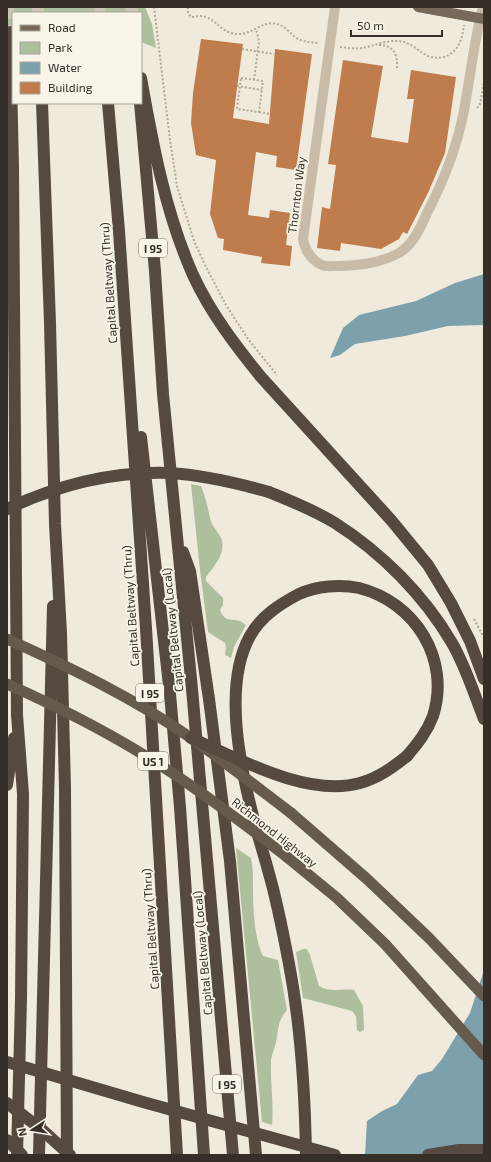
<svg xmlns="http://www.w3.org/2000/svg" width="491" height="1162" font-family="'Exo 2',sans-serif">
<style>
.green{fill:#adbf9d}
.water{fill:#7da1ac}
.building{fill:#bf7c4c}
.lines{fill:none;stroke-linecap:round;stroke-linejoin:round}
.motorway-tunnel{stroke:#cbc5b8;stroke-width:12;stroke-dasharray:12 6;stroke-linecap:butt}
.path{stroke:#b4a793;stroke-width:2;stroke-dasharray:2 2;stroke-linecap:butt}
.minor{stroke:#c8bca9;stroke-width:10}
.primary{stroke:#76695a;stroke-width:10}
.trunk{stroke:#665a4d;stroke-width:11}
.motorway{stroke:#564a40;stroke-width:12}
.trunk-bridge{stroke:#665a4d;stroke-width:11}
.motorway-bridge{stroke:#564a40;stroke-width:12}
.labels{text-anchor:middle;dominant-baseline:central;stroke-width:3.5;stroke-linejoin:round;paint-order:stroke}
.shield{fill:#f8f4e8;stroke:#706a62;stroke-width:1}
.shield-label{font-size:11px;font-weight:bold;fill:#352f28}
.street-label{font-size:12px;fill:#352f28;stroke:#f8f4e8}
</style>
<rect width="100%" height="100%" fill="#f0eadc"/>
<path class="green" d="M 7,7 L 145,7 L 152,24 L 156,48 L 141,42 L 141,13 L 13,13 L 13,31 L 7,32 Z
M 191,484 L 201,486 C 206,497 208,510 211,522 C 214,528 218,532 221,538 C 227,553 214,566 206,577 L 206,581 L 223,598 L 223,605 L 220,610 C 225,623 231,618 240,621 C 242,622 244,624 246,625 L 234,647 L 231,658 L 225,655 L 226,647 L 225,643 L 208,632 L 200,570 Z
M 236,848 L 251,858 C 253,867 253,876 253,885 C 253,907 254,938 263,956 L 278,960 L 287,1010 C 277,1022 279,1028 276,1042 C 275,1048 272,1053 271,1060 C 270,1081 274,1103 272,1125 L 262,1122 Z
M 303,949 L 307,949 L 310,955 L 319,986 C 331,993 341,988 354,990 L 363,1006 L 364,1030 L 360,1032 L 357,1030 L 356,1016 L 352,1011 L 303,998 L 296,952 Z"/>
<path class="water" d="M 484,274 L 484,325 L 448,326 L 405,336 L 355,344 L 340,355 L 330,358 L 343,328 L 359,315 L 416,301 L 455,283 Z
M 484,970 L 484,1155 L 365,1155 L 367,1121 L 382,1111 L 397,1104 L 418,1075 L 432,1071 L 442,1059 L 470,1013 Z"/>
<path class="building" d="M 201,39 L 243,44 L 233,118 L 269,124 L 275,49 L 312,54 L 296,170 L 276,167 L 277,156 L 256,152 L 248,215 L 269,218 L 270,210 L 290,213 L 286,245 L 292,246 L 290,266 L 261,263 L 262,257 L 223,250 L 224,239 L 218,238 L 210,214 L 216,160 L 196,155 L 191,123 L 193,93 Z
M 343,60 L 383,66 L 371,137 L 408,143 L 414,99 L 407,99 L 411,70 L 456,77 L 445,153 L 428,193 L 407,234 L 403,232 L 399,239 L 381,249 L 341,243 L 340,251 L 317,248 L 322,207 L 330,209 L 336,165 L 328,164 Z"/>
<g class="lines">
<path class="motorway-tunnel" d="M 8,7 L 10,32
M 38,7 L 38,13
M 100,7 L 100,13
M 131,7 L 132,13"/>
<path class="path" d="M 154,7 L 170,140 L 177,186 L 194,241 L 205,265 L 226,305 L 248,339 L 277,375
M 188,7 L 188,13 L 191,17 C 196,17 201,15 206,17 C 219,22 222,34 239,34 C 253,34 263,20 277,24 C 285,26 289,32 295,37 C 302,42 310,42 318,43
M 379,45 C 393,45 398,54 397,68
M 340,47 C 347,48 355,49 362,48 C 374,46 386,40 398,41 C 412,42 417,51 428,56 C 433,58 438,58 444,57 C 459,52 462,39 464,25
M 242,49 L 274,54
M 241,78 L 263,81 L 259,112 L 237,109 Z
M 254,80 L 259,41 L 256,29
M 237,86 L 262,90
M 477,108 L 480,104 L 484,82
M 259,112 L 270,114
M 474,619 L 484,638"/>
<path class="minor" d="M 335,7 L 303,239 C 305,250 311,260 322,265 C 326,267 332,266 337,266 C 357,266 381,263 399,253 C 414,244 421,226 428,211 C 443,182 455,152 462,120 C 470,83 473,44 483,7"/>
<path class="primary" d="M 418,7 L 484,19"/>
<path class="trunk" d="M 291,813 L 367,879 L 429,938 L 484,996
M 287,857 L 337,898 L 385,944 L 484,1055"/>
<path class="motorway" d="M 10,32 L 13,168 L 17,715 L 23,794 L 21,999 L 17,1155
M 141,78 C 153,145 165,212 193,275 C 210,312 235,345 261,377 L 391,520 L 428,565 L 451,603 L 470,641 L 484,679
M 42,103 L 50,323 L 55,524 L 61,633 L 65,788 L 67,1155
M 108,103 L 119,231 L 146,628 L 177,1155
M 140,103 L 155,271 L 163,394 L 192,689 L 233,1155
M 141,437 L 170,694 L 180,807 L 204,1155
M 269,492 C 291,501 314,510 335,523 C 382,553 424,595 452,643 C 466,667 474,694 484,719
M 183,552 L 190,571 L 209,699 L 230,861 L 256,1155
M 7,785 L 14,738
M 39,1155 L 53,606
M 306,1155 C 305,1091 301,1027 289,964 C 283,932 277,901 268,870 C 264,855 259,840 255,824 C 241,771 222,686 250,636 C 261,616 280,604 299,594 C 317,586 340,584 359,588 C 415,602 451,659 433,716 C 427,732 418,743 407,756
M 428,1155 L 459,1150 L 484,1150"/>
<path class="trunk-bridge" d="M 7,639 C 71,668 134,698 191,738 C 225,762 258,788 291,813
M 7,684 C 70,712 133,745 190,785 C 223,808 255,832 287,857"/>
<path class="motorway-bridge" d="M 7,509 C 58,485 113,471 170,473 C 203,475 237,483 269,492
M 191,738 C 237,758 308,798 360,783 C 378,778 392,768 407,756
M 7,1062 L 143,1102 L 335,1155
M 7,1103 L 41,1129 L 70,1155
M 7,1140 L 22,1155"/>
</g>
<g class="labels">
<g class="shield">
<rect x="139" y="239" width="28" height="18" rx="3"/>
<rect x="136" y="684" width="28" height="18" rx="3"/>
<rect x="138" y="752" width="30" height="18" rx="3"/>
<rect x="213" y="1075" width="28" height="18" rx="3"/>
</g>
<g class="shield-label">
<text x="153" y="248">I 95</text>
<text x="150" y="693">I 95</text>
<text x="153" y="761">US 1</text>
<text x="227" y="1084">I 95</text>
</g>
<g class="street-label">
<text transform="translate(296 195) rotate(-83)">Thornton Way</text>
<text transform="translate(108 283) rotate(-94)">Capital Beltway (Thru)</text>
<text transform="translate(130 606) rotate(-94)">Capital Beltway (Thru)</text>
<text transform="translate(172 630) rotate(-96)">Capital Beltway (Local)</text>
<text transform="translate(275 832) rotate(38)">Richmond Highway</text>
<text transform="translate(150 929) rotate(-94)">Capital Beltway (Thru)</text>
<text transform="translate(202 953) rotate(-95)">Capital Beltway (Local)</text>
</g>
</g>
<rect width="491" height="1162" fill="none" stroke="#352f28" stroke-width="16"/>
<rect x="12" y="12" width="130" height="92" fill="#f8f4e8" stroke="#aaa59b"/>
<rect x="20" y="25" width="20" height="6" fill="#76695a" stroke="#aaa59b"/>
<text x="48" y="32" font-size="12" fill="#352f28">Road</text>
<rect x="20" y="42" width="20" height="12" fill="#adbf9d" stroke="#aaa59b"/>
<text x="48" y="52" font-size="12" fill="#352f28">Park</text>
<rect x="20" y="62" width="20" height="12" fill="#7da1ac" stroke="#aaa59b"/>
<text x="48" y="72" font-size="12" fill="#352f28">Water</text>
<rect x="20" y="82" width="20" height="12" fill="#bf7c4c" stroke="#aaa59b"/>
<text x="48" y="92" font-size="12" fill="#352f28">Building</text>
<g transform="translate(32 1130) rotate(258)" stroke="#f8f4e8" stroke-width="3" paint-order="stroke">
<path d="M0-3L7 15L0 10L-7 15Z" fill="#352f28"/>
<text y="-6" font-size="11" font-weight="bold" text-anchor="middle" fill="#352f28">N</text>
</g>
<path d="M351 30v6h91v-6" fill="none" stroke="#352f28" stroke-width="2"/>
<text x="357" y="30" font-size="12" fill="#352f28" stroke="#f8f4e8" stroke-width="3" paint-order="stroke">50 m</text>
</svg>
